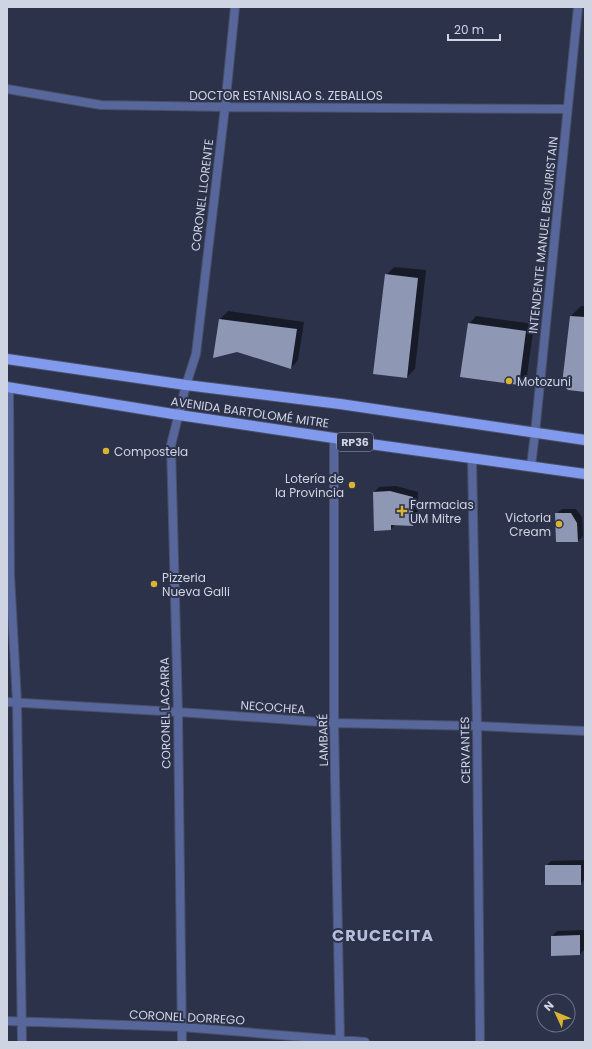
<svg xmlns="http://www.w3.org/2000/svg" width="592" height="1049" font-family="Poppins,sans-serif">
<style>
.shadow{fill:#0007}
.building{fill:#8e97b4}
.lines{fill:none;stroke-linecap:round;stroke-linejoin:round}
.minor-casing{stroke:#494f66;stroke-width:10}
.primary-casing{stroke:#494f66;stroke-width:12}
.minor{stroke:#57679b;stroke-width:8}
.primary{stroke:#819aee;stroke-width:10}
.poi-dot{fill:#dab333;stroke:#2b324a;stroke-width:1.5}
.labels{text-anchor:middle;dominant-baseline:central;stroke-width:4;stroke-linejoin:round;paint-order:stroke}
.shield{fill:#2b324a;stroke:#9ea3b5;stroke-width:1}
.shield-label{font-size:11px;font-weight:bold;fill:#cfd4e3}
.street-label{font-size:12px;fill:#cfd4e3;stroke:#2b324a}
.poi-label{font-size:12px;fill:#cfd4e3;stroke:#2b324a;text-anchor:start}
.district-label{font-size:16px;font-weight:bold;letter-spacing:1px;fill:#b5bfdc;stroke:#2b324a}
</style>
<rect width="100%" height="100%" fill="#2b324a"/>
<path class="shadow" d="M 394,267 L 426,270 L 415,369 L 407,377 L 386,275 Z
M 581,306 L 585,306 L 585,391 L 563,384 L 571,316 Z
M 228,311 L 304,322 L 298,360 L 291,368 L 237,351 L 214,357 L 220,319 Z
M 476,316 L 534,324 L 527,376 L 519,384 L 469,324 Z
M 396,486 L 418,492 L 418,519 L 413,524 L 396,524 L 391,529 L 375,530 L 374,492 L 379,487 Z
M 562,509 L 576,509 L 582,517 L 583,536 L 578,541 L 556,514 Z
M 585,860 L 585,879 L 580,884 L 546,866 L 551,861 Z
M 585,930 L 585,949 L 580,954 L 552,936 L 557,931 Z"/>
<path class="building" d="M 385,274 L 418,278 L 407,378 L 373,374 Z
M 570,316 L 585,317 L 585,392 L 568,390 L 562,384 Z
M 219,319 L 297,329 L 291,369 L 237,352 L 213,358 Z
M 468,323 L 526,331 L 519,385 L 460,377 Z
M 390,491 L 413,497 L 413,526 L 391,525 L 391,530 L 374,531 L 373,492 Z
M 555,513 L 571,513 L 577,523 L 578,542 L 556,542 Z
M 545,865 L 581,865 L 581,885 L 545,885 Z
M 580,935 L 580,955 L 551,956 L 551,936 Z"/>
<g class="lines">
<defs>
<path id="minor" d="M 7,89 L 101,105 L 225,107 L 567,109
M 9,388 L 10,575 L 17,702 L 22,1042
M 334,438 L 334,723 L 340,1042
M 472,458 L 477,726 L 480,1042
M 531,466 L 535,433 L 578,7
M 7,702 L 178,712 L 334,723 L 477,726 L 585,731
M 7,1021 L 182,1027 L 365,1042
M 182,1042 L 178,712 L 171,445 L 186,385 L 196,354 L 225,107 L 235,7"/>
<path id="primary" d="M 7,359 L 186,385 L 340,404 L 585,440
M 7,387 L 179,415 L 334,438 L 363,443 L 585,474"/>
</defs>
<use href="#minor" class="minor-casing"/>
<use href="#primary" class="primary-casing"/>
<use href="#minor" class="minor"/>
<use href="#primary" class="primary"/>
</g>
<g class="poi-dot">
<circle cx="509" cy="381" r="4"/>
<circle cx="106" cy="451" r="4"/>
<circle cx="352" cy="485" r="4"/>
<path d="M400 505h4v4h4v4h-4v4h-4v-4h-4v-4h4z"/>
<circle cx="559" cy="524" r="4"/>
<circle cx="154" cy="584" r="4"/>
</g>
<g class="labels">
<rect class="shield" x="337" y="433" width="36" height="18" rx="3"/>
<g class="shield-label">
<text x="355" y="442">RP36</text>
</g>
<g class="street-label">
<text x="286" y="95">DOCTOR ESTANISLAO S. ZEBALLOS</text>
<text transform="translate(202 195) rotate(-83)">CORONEL LLORENTE</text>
<text transform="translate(543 235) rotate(-84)">INTENDENTE MANUEL BEGUIRISTAIN</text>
<text transform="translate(250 412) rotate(8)">AVENIDA BARTOLOMÉ MITRE</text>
<text transform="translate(273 707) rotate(4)">NECOCHEA</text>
<text transform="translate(165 713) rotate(-91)">CORONEL LACARRA</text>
<text transform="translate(323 740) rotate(-91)">LAMBARÉ</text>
<text transform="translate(465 750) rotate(-91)">CERVANTES</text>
<text transform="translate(187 1017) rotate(3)">CORONEL DORREGO</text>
</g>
<g class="poi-label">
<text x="517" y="381">Motozuni</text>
<text x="114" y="451">Compostela</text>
<text x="344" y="478" text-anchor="end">Lotería de<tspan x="344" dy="14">la Provincia</tspan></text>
<text x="410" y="504">Farmacias<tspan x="410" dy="14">UM Mitre</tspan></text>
<text x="551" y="517" text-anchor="end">Victoria<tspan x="551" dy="14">Cream</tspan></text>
<text x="162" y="577">Pizzeria<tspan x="162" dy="14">Nueva Galli</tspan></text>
</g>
<g class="district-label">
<text x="383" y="935">CRUCECITA</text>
</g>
</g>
<rect width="592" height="1049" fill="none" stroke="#cfd4e3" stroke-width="16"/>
<g transform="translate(556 1013) rotate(314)"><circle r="19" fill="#2b324a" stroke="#6d7387"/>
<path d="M0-3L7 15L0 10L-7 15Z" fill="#dab333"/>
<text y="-6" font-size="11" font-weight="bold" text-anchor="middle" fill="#cfd4e3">N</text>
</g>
<path d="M448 34v6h52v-6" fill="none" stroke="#cfd4e3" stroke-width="2"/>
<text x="454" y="34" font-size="12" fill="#cfd4e3" stroke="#2b324a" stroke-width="3" paint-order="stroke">20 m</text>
</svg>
